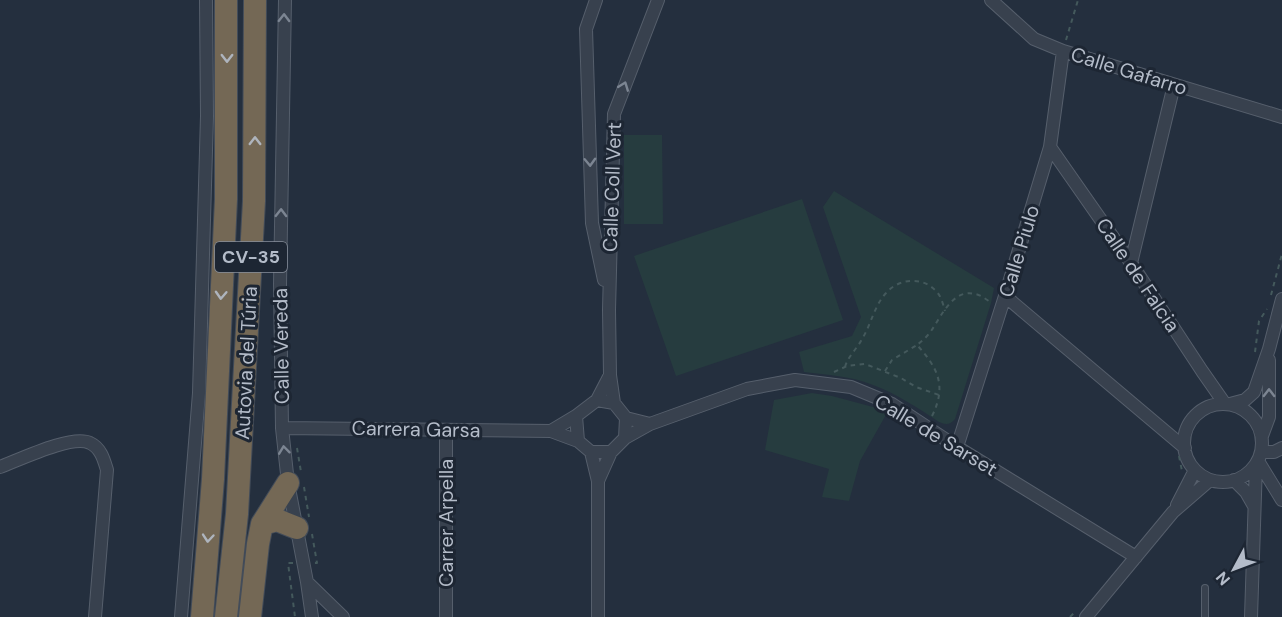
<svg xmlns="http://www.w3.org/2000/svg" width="1282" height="617" font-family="'DM Sans',sans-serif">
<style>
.green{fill:#263c3f}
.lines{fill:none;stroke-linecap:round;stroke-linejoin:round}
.lane-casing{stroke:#565f6c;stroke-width:8}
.street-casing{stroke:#565f6c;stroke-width:14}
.highway-casing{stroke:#434c59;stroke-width:24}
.path{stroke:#44595c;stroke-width:2;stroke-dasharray:4.5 4.5;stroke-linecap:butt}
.lane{stroke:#38414e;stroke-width:6}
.street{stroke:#38414e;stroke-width:12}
.highway{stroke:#746855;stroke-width:22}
.oneway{stroke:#7c8592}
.oneway2{stroke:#aeb4bd}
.labels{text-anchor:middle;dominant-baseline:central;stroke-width:6;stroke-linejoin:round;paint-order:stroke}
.shield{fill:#1d2633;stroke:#878f9c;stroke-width:1.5}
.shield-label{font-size:18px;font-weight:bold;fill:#b4bcc9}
.street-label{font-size:20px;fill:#b4bcc9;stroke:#1d2633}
</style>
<rect width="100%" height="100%" fill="#242f3e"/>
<path class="green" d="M 624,135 L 662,135 L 663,224 L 624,224 Z
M 834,191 L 994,288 L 991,303 L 955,419 C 950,425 946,425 939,422 C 918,408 897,394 873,385 C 851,376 827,375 804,372 L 799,352 L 852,336 L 861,317 L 823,207 Z
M 802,199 L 843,320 L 676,376 L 634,256 Z
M 812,393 L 832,396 L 888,411 L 860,461 L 849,501 L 822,497 L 829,469 L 765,450 L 774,400 Z"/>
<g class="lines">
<defs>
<path id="lane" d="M 1205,617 L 1205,588"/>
<path id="street" d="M 285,0 L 280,284 L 282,428 L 288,483 L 307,582 L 312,617
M 596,0 L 586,29 L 592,223 L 604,280
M 991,0 L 1034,39 L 1063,51 L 1282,117
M 1050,147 L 1131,263 L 1202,371 L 1225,404
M 1131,263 L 1174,85
M 1005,296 L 1185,448
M 610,375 L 609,310 L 614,114 L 658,0
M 597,400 L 610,375 L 614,403
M 1230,404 L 1245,400 L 1254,392 L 1269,349 L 1282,299
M1184 443a39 39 0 1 1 78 0a39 39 0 1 1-78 0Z
M 576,416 L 551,431 L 578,441 L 591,452 L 611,452 L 625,438 L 626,418 L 614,403 L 597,400 L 576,416 L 578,441
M 650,424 L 747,389 L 795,380 L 851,387 L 892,404 L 957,447 L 1136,557
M 282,428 L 551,431
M 1262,436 L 1269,417 L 1269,360
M 625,438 L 650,424 L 626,418
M 957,447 L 1005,296 L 1050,147 L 1063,51
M 591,452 L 598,481 L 611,452
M 1261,452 L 1274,452 L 1282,448
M 1258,461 L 1282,500
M 0,467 C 19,460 72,434 90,443 C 101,448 104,460 107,470 L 95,617
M 1234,480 L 1246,492 L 1254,506
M 598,481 L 598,617
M 1177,505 L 1195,470
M 307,582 L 343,617
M 181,617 L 199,393 L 207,116 L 206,0
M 446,617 L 446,430
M 1086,617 L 1173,512 L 1210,480
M 1251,617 L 1256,464"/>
<path id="highway" d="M 262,524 L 277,520 L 297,528
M 202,617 L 213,479 L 226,199 L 226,0
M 226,617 L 237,514 L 254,201 L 255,0
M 250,617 L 258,544 L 262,524 L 288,483"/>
</defs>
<use href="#lane" class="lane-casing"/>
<use href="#street" class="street-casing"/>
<use href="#highway" class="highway-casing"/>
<path class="path" d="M 1066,40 L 1078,0
M 1271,295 L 1282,254
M 1255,352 L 1259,321 L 1267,309
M 845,367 C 848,356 857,349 862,339 C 871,325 874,306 886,293 C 898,279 921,276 935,290 C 941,295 943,304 945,311
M 885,371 L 892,360 L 917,345
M 834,372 L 847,366 L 865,364 L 901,378 L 916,387 L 939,395
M 932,416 C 947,386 938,368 917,345 C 922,341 927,337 931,331 C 941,317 953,288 975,294 C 981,295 987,300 992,303
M 297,448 L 301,472
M 1179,456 L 1182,471
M 304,487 L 309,517
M 312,534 L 317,563 L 313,563
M 293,563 L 288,563 L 295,617
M 1070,617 L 1076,611"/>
<use href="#lane" class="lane"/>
<use href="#street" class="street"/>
<use href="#highway" class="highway"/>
</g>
<defs><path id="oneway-chevron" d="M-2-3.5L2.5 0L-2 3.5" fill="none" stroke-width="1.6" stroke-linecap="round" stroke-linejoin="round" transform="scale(1.5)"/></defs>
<g class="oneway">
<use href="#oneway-chevron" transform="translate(284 18) rotate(-89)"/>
<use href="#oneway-chevron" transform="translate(624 86) rotate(-69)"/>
<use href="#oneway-chevron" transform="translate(590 162) rotate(88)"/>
<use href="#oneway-chevron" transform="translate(281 213) rotate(-89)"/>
<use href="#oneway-chevron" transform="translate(1269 393) rotate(-90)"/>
<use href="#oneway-chevron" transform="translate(284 450) rotate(-97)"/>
</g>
<g class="oneway2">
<use href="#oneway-chevron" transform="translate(227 58) rotate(90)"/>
<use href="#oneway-chevron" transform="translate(255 141) rotate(-90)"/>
<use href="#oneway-chevron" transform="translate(221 295) rotate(93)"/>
<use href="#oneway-chevron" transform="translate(208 538) rotate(95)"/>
</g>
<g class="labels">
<rect class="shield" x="215" y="242" width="72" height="30" rx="4.5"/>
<g class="shield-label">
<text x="251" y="257">CV-35</text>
</g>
<g class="street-label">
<text transform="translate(1129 71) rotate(17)">Calle Gafarro</text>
<text transform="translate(612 187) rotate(-88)">Calle Coll Vert</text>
<text transform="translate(1019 251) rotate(-73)">Calle Piulo</text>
<text transform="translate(1138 275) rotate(56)">Calle de Falcia</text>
<text transform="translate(281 346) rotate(-91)">Calle Vereda</text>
<text transform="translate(246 363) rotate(-87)">Autovia del Túria</text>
<text transform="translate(416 429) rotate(1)">Carrera Garsa</text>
<text transform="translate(936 435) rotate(31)">Calle de Sarset</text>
<text transform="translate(446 523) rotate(-90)">Carrer Arpella</text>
</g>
</g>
<g transform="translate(1234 569) rotate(229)" stroke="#1d2633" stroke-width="4.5" paint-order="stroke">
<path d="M0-4.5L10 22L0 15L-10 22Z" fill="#b4bcc9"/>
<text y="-9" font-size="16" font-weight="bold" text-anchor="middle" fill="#b4bcc9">N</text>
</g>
</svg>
